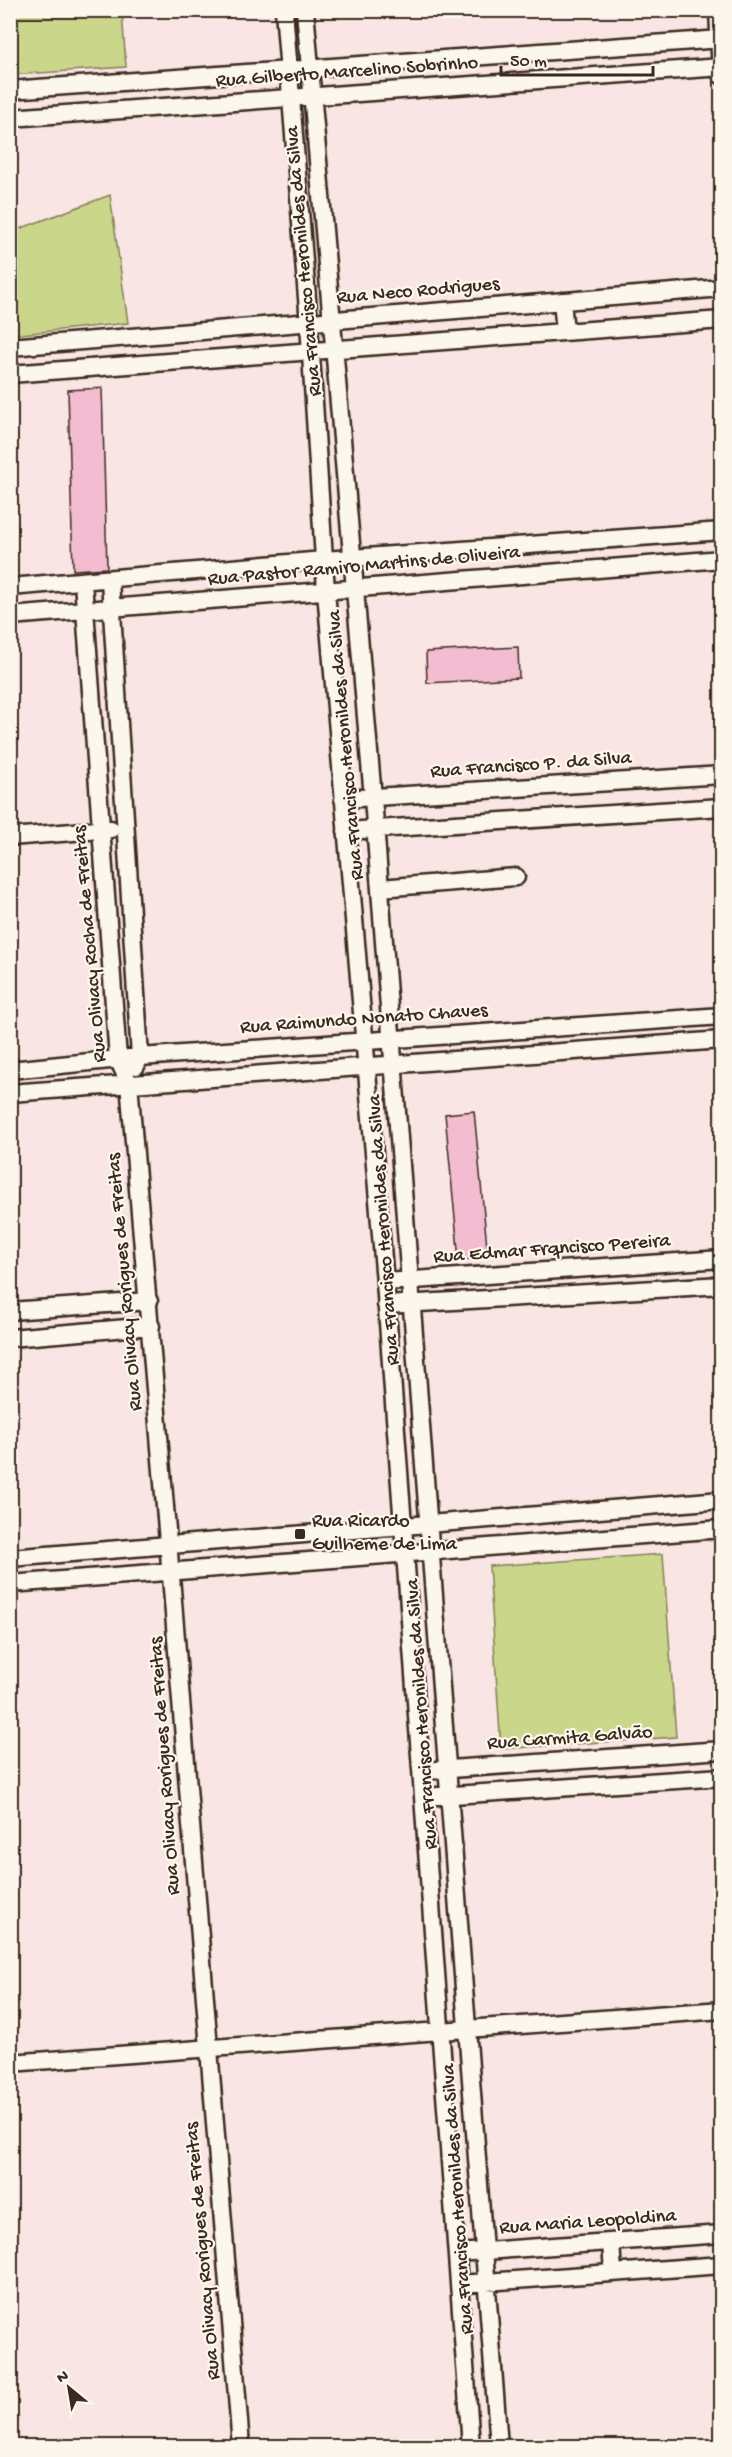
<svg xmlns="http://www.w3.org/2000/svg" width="732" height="2457" font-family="'Gochi Hand',sans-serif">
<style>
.green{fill:#cad68a;stroke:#828054;stroke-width:1.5}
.building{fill:#f4bcd1;stroke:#3b2a1e;stroke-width:1.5}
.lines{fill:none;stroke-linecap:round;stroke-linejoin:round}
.street-casing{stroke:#3b2a1e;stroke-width:21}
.street{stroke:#fbf7ec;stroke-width:16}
.poi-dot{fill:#3b2a1e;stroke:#fbf7ec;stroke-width:2}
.labels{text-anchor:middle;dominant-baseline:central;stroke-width:4.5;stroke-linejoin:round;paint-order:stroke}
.street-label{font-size:20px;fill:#3b2a1e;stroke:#fbf7ec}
.poi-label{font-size:20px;fill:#3b2a1e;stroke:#fbf7ec;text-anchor:start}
</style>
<rect width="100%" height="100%" fill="#f9e5e4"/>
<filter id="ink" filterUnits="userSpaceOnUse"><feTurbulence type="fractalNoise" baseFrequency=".0167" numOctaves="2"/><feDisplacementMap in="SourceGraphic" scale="12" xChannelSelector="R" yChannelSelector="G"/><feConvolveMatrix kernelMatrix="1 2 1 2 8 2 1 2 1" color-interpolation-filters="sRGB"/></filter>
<g filter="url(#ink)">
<path class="green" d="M 11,10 L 122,11 L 126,67 L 11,75 Z
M 110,195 L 128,323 L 11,335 L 11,232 Z
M 663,1554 L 676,1737 L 501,1749 L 489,1566 Z"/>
<path class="building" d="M 102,388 L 107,568 L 73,570 L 68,390 Z
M 518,647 L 519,678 L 427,683 L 426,652 Z
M 474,1111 L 488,1257 L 459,1260 L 445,1114 Z"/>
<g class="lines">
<defs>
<path id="street" d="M 284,10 L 309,323 L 326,591 L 385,1282 L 471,2446
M 305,10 L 373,798 L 499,2446
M 718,10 L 721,75
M 10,90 L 722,39
M 10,118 L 722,67
M 562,301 L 565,331
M 10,347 L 722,288
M 10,374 L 722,320
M 110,580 L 140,1057 L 136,1066
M 83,582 L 118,1059 L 129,1083 C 170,1537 203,1992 241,2446
M 10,587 L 324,560 L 722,531
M 10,616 L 722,559
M 343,799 L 722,775
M 346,831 L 722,807
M 10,837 L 111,829
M 380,888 L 516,877
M 10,1070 L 140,1057 L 722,1016
M 10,1093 L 722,1040
M 385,1282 L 722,1259
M 386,1305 L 722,1285
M 10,1311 L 149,1301
M 10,1338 L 151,1326
M 10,1558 L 722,1500
M 10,1584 L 722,1529
M 422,1771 L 722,1750
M 423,1797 L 722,1777
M 10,2063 L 722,2010
M 611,2242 L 613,2273
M 457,2253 L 722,2234
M 459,2284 L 722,2265"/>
</defs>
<use href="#street" class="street-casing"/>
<use href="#street" class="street"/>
</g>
</g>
<rect class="poi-dot" x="294" y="1528" width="12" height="12" rx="3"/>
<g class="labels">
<g class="street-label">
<text transform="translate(347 73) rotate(-4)">Rua Gilberto Marcelino Sobrinho</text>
<text transform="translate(305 261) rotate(-95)">Rua Francisco Heronildes da Silva</text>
<text transform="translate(418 292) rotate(-5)">Rua Neco Rodrigues</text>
<text transform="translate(364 567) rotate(-5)">Rua Pastor Ramiro Martins de Oliveira</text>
<text transform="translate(347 745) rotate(-95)">Rua Francisco Heronildes da Silva</text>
<text transform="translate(531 766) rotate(-4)">Rua Francisco P. da Silva</text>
<text transform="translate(91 944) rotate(-95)">Rua Olivacy Rocha de Freitas</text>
<text transform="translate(364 1020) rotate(-4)">Rua Raimundo Nonato Chaves</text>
<text transform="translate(385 1230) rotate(-94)">Rua Francisco Heronildes da Silva</text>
<text transform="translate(552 1250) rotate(-4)">Rua Edmar Frqncisco Pereira</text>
<text transform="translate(126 1282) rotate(-95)">Rua Olivacy Rorigues de Freitas</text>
<text transform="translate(423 1714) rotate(-94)">Rua Francisco Heronildes da Silva</text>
<text transform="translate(570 1739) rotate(-4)">Rua Carmita Galvão</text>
<text transform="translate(166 1766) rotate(-94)">Rua Olivacy Rorigues de Freitas</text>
<text transform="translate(459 2199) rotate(-94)">Rua Francisco Heronildes da Silva</text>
<text transform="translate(588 2223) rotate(-4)">Rua Maria Leopoldina</text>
<text transform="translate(204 2251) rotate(-95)">Rua Olivacy Rorigues de Freitas</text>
</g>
<g class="poi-label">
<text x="312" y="1522">Rua Ricardo<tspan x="312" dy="23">Guilheme de Lima</tspan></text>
</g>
</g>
<rect width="732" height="2457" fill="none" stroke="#fbf7ec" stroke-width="36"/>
<rect x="18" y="18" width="696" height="2421" fill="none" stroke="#3b2a1e" stroke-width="2" filter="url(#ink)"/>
<g transform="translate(69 2388) rotate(330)" stroke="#fbf7ec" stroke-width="4.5" paint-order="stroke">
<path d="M0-4.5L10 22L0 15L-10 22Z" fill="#3b2a1e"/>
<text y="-9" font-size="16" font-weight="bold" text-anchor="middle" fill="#3b2a1e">N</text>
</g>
<path d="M501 66v9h152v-9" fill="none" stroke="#3b2a1e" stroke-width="3"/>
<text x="510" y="66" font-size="18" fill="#3b2a1e" stroke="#fbf7ec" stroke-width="4.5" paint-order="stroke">50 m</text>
</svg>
